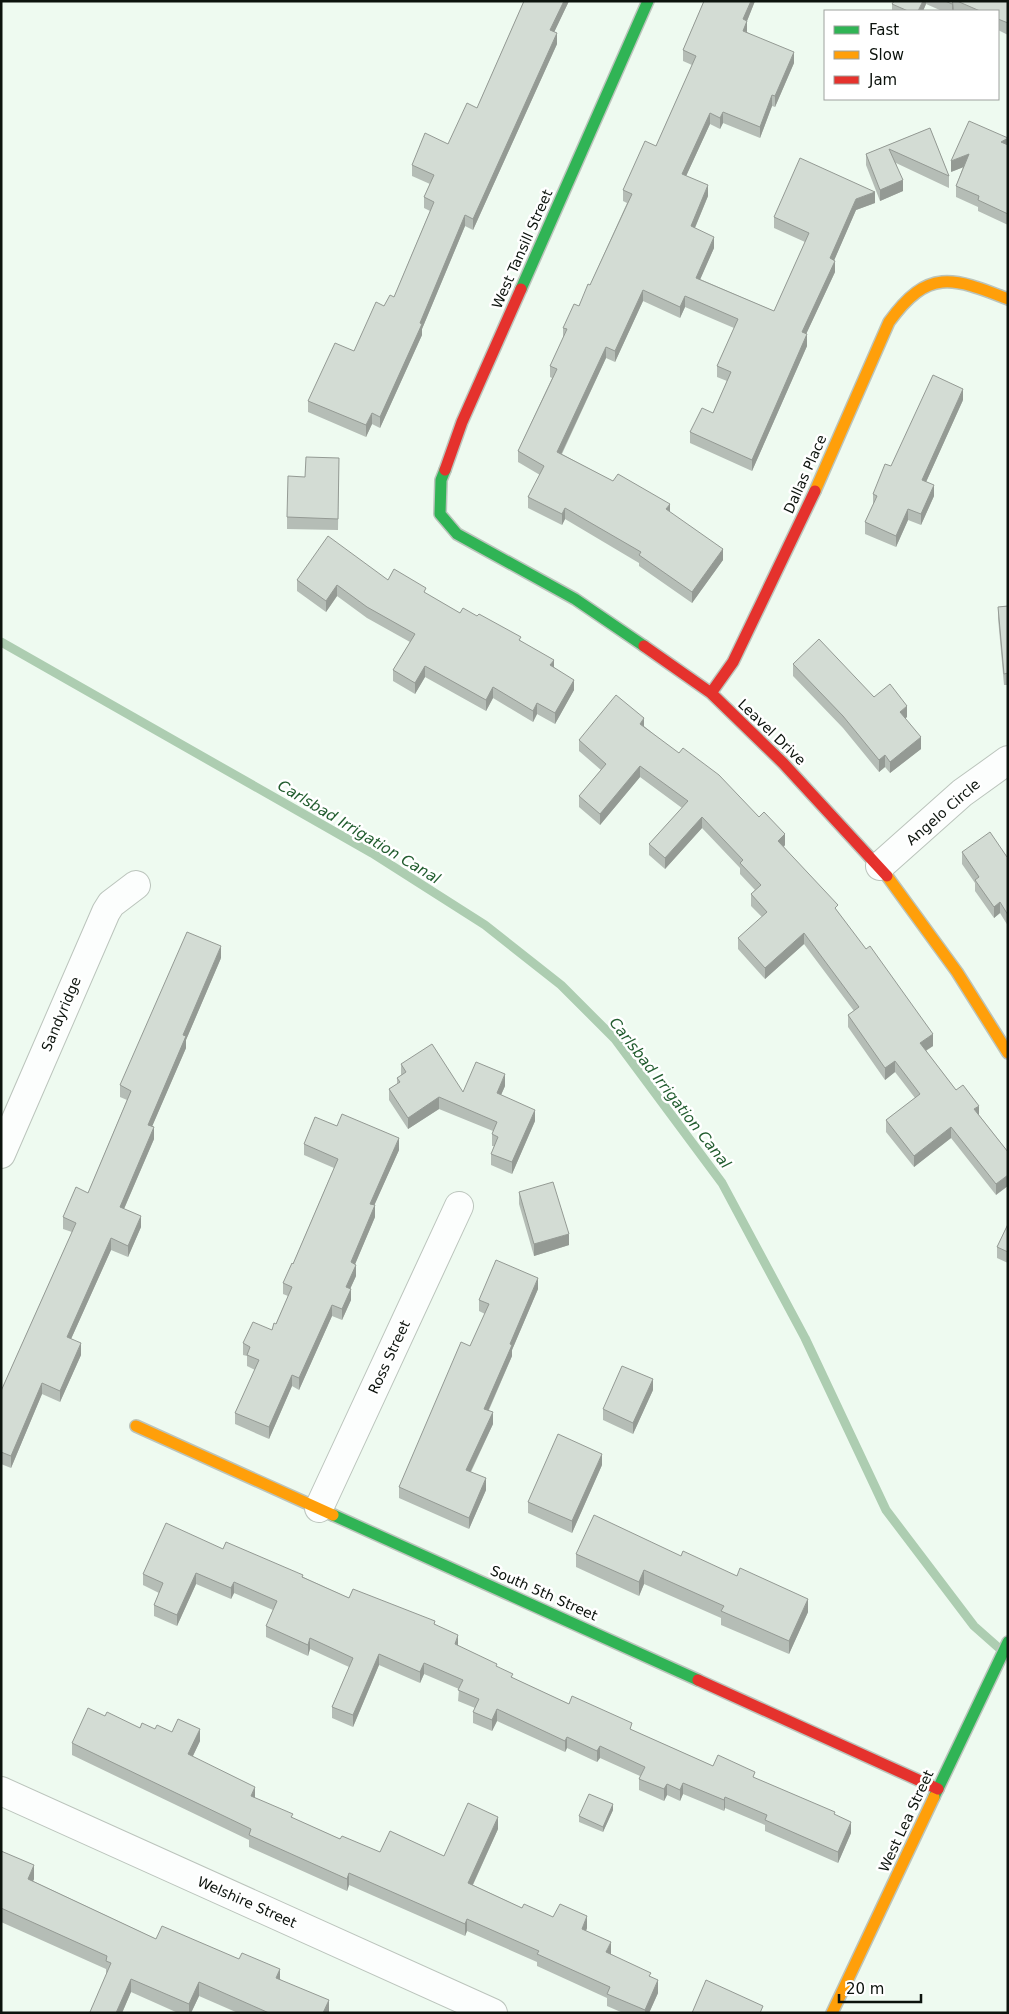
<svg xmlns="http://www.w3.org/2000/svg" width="1009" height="2014" font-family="'DejaVu Sans',sans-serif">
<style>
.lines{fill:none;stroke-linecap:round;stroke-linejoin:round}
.stream{stroke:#adcdb1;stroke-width:9}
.street-casing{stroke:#bbc4bc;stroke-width:30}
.fast-casing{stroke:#bbc4bc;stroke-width:14}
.slow-casing{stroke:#bbc4bc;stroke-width:14}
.jam-casing{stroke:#bbc4bc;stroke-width:14}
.street{stroke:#fcfefd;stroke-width:28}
.fast{stroke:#30b455;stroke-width:11}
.slow{stroke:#ff9f0a;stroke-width:11}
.jam{stroke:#e5322d;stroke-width:11}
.wall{fill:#b5bdb6}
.shaded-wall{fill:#949a94}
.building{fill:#d3dcd4;stroke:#949a94}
.labels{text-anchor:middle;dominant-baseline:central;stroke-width:5;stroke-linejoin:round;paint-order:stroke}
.street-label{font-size:14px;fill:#0c130d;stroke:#fff}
.water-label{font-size:15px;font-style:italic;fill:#215c2e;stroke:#fff}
</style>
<rect width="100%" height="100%" fill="#eefaf0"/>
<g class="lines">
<path class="stream" d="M 1,642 L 372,853 L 485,925 L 561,985 L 615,1039 L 722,1183 L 805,1338 L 886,1510 L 974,1626 L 1000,1649"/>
<defs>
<path id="street" d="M 880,866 L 962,793 L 1008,760
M 1,1154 L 106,912 L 111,904 L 136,885
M 319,1508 L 459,1206
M 1,1791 L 493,2013"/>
<path id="fast" d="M 521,289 L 648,1
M 445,470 L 441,480 L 440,514 L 457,534 L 575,599 L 644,646
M 333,1515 L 698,1680
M 934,1797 L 1008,1642"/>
<path id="slow" d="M 815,491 L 889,322 C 928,268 952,277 1008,299
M 887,876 L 957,972 L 1008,1053
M 136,1426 L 333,1515
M 832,2013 L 934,1797"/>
<path id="jam" d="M 445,470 L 462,422 L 521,289
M 644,646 L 711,693 L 783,763 L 887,876
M 711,693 L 733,662 L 815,491
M 698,1680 L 938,1789"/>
</defs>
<use href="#street" class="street-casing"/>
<use href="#fast" class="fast-casing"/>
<use href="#slow" class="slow-casing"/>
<use href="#jam" class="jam-casing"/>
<use href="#street" class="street"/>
<use href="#fast" class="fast"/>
<use href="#slow" class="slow"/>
<use href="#jam" class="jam"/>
</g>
<path class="wall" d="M 524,1 L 569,1 L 554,32 L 557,44 L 473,230 L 465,226 L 422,329 L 422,335 L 380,428 L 372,424 L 366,437 L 308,412 L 308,401 L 354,351 L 384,306 L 394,297 L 430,211 L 424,208 L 424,197 L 430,184 L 412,176 L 412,165 L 448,144 L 477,108 Z
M 704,1 L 755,1 L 747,21 L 747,32 L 794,63 L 775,107 L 772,106 L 760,138 L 723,123 L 720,129 L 710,124 L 686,176 L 708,196 L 695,228 L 714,248 L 700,279 L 774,311 L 805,242 L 774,228 L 774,217 L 875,203 L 856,210 L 834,260 L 835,272 L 806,334 L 807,346 L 752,471 L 690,443 L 690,432 L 713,413 L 727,381 L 717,377 L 717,366 L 734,328 L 685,307 L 680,318 L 643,301 L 615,362 L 606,358 L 562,454 L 670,512 L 723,560 L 692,603 L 639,566 L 639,563 L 565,519 L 562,525 L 528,508 L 528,497 L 540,475 L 518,462 L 518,451 L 552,378 L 550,377 L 550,366 L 563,338 L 563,328 L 579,306 L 590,285 L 627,203 L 623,201 L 623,190 L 656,146 L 692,65 L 683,61 L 683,50 Z
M 894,1 L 1008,1 L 1008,35 L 998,30 L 998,11 L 942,11 L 926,4 L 923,11 L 892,11 L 892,4 Z
M 930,128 L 949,176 L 949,188 L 896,163 L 903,191 L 880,201 L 866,165 L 866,154 Z
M 1008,138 L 1008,225 L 978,211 L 978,207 L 956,197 L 956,186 L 963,167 L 951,172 Z
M 963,400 L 926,482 L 934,496 L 921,525 L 908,520 L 896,547 L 865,534 L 865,522 L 873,505 L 873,494 L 891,466 Z
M 339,458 L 338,530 L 287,529 L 287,517 L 305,477 Z
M 297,580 L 388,580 L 426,594 L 460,613 L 521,641 L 554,667 L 574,690 L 555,724 L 537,714 L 533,722 L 493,698 L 486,711 L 425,677 L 415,694 L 393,681 L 393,670 L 410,642 L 367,618 L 337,596 L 326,612 L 297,591 Z
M 1008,606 L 1008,685 L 1004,685 L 998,618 L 998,607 Z
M 793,664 L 874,697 L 907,717 L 905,718 L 921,749 L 890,773 L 885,767 L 879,772 L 843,728 L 793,676 Z
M 644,726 L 785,845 L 784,847 L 838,912 L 933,1046 L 926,1051 L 956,1090 L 979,1115 L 1008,1152 L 996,1195 L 951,1138 L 914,1167 L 886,1132 L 886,1120 L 915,1098 L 895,1072 L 885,1080 L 848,1027 L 848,1015 L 854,1011 L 804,944 L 765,979 L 738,949 L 738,938 L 762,917 L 751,906 L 751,894 L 755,890 L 740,874 L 740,868 L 702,828 L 665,869 L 649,855 L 649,844 L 682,808 L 640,777 L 600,825 L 579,807 L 579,796 L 601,770 L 579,751 L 579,740 Z
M 962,852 L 1008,857 L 1008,926 L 1000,913 L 994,918 L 975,891 L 975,883 L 962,864 Z
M 221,958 L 186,1040 L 186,1048 L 152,1126 L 154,1139 L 124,1209 L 141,1227 L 128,1257 L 111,1250 L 71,1339 L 81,1355 L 60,1402 L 42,1394 L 11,1468 L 1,1464 L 1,1391 L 72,1232 L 63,1229 L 63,1217 L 88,1193 L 127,1100 L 120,1097 L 120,1085 Z
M 401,1064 L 463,1092 L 505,1086 L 501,1095 L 535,1121 L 512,1174 L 491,1165 L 491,1154 L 494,1146 L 492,1146 L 492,1134 L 493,1131 L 439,1109 L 408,1129 L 389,1100 L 389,1089 L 397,1084 L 397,1078 L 401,1075 Z
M 337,1126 L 399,1150 L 374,1205 L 375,1217 L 355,1264 L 356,1276 L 350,1289 L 351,1300 L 342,1320 L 332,1316 L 299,1390 L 292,1386 L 269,1439 L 235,1424 L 235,1413 L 255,1370 L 247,1366 L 247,1356 L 243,1355 L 243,1343 L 272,1330 L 276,1324 L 288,1296 L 283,1294 L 283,1283 L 293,1264 L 334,1168 L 304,1155 L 304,1144 Z
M 519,1192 L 569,1245 L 534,1256 L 519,1204 Z
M 1008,1224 L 1008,1263 L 997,1258 L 997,1247 Z
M 538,1289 L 512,1350 L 512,1356 L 489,1410 L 493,1424 L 471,1472 L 486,1490 L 469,1529 L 399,1498 L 399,1487 L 470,1346 L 485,1314 L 479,1311 L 479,1300 Z
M 653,1390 L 633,1434 L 603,1420 L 603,1409 Z
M 602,1465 L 572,1533 L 528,1513 L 528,1502 Z
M 223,1549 L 303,1577 L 349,1598 L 435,1624 L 458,1646 L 497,1667 L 513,1678 L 569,1704 L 632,1730 L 713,1766 L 755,1778 L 835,1815 L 851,1833 L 838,1863 L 765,1831 L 765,1825 L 725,1808 L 724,1811 L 683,1794 L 680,1801 L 667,1795 L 664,1801 L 639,1790 L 639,1779 L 640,1776 L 600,1758 L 597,1762 L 567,1748 L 565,1752 L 497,1721 L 492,1731 L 473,1723 L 473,1712 L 475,1708 L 458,1701 L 459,1689 L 424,1674 L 420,1683 L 379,1665 L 353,1727 L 332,1718 L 332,1707 L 349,1667 L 310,1649 L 308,1656 L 266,1637 L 266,1626 L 273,1610 L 234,1593 L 231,1599 L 196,1584 L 177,1626 L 154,1616 L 154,1605 L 159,1593 L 143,1585 L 143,1574 Z
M 576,1554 L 681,1556 L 808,1612 L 789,1654 L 721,1625 L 721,1618 L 644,1584 L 639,1596 L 576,1567 Z
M 105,1716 L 140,1728 L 155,1729 L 172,1732 L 200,1741 L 193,1756 L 255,1798 L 293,1818 L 340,1839 L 380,1852 L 444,1856 L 498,1829 L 473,1885 L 522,1908 L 587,1928 L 586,1931 L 611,1954 L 651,1977 L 658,1993 L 649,2013 L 623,2013 L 607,2006 L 607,1998 L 537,1966 L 537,1962 L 467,1931 L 465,1936 L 349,1885 L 347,1891 L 249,1847 L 249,1840 L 72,1755 L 72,1743 Z
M 613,1810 L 603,1832 L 579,1822 L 579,1816 Z
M 1,1851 L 34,1879 L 33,1881 L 156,1939 L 280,1979 L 329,2013 L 238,2013 L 199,1996 L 191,2013 L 178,2013 L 131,1992 L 122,2013 L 90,2013 L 106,1975 L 106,1969 L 1,1922 Z"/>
<path class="shaded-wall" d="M 564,1 L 569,1 L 550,41 L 550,30 Z
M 751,1 L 755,1 L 743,31 L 743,19 Z
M 923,1 L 926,1 L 926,4 L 923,11 L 918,11 Z
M 953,1 L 954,11 L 952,11 L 952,4 Z
M 747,21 L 747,32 L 743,31 Z
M 557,33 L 557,44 L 473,230 L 473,219 Z
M 794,52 L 794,63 L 775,107 L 775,96 Z
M 772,95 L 772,106 L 760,138 L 760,127 Z
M 723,112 L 723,123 L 720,129 L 720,118 Z
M 710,113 L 710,124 L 682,185 L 682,174 Z
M 1008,138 L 1008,149 L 1001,142 Z
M 969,154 L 969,165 L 951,172 L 951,161 Z
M 903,180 L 903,191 L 880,201 L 880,190 Z
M 708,185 L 708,196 L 691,237 L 691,226 Z
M 875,192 L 875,203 L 856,210 L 830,270 L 830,258 L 856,199 Z
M 465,215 L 465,226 L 422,329 L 422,335 L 380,428 L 380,417 Z
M 714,237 L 714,248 L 696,289 L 696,278 Z
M 835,261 L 835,272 L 802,343 L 802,332 Z
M 643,290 L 643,301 L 615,362 L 615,351 Z
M 685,296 L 685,307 L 680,318 L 680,307 Z
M 807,334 L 807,346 L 752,471 L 752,460 Z
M 606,347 L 606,358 L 557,463 L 557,452 Z
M 963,389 L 963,400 L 922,491 L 922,480 Z
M 372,413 L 372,424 L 366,437 L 366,425 Z
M 934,485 L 934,496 L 921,525 L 921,514 Z
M 670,504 L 670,515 L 666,509 Z
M 565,508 L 565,519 L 562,525 L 562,514 Z
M 908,509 L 908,520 L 896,547 L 896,536 Z
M 723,549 L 723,560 L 692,603 L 692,592 Z
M 337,585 L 337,596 L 326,612 L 326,601 Z
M 554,660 L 554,671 L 550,665 Z
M 425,666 L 425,677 L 415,694 L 415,683 Z
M 574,680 L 574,690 L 555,724 L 555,713 Z
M 493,687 L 493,698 L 486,711 L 486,700 Z
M 537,703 L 537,714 L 533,722 L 533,711 Z
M 907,706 L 907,717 L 900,723 L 900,712 Z
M 644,718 L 644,730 L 640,724 Z
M 921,737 L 921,749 L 890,773 L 890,762 Z
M 885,755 L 885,767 L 879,772 L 879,760 Z
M 640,766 L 640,777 L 600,825 L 600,814 Z
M 702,817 L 702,828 L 665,869 L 665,858 Z
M 785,834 L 785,845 L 778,852 L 778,841 Z
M 1000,902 L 1000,913 L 994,918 L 994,907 Z
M 804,933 L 804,944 L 765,979 L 765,968 Z
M 221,946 L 221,958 L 186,1040 L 186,1048 L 148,1136 L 148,1125 L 183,1035 Z
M 933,1034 L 933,1046 L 920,1054 L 920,1043 Z
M 895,1061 L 895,1072 L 885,1080 L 885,1068 Z
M 505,1074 L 505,1086 L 497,1104 L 497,1093 Z
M 439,1097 L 439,1109 L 408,1129 L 408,1118 Z
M 979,1106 L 979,1117 L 974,1109 Z
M 535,1110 L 535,1121 L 512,1174 L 512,1162 Z
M 154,1127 L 154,1139 L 120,1218 L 120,1207 Z
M 951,1127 L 951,1138 L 914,1167 L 914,1156 Z
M 399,1138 L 399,1150 L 370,1215 L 370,1204 Z
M 1008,1175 L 1008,1186 L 996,1195 L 996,1184 Z
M 375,1205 L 375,1217 L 351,1274 L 351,1262 Z
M 141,1216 L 141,1227 L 128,1257 L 128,1246 Z
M 569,1234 L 569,1245 L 534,1256 L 534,1244 Z
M 111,1238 L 111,1250 L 67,1348 L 67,1337 Z
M 356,1265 L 356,1276 L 346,1298 L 346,1287 Z
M 538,1278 L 538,1289 L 512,1350 L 512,1356 L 484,1420 L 484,1409 L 510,1344 Z
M 351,1289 L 351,1300 L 342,1320 L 342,1309 Z
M 332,1305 L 332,1316 L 299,1390 L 299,1378 Z
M 81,1343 L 81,1355 L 60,1402 L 60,1391 Z
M 292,1375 L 292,1386 L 269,1439 L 269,1427 Z
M 653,1379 L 653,1390 L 633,1434 L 633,1423 Z
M 42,1383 L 42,1394 L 11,1468 L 11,1456 Z
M 493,1412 L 493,1424 L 466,1481 L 466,1470 Z
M 602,1454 L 602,1465 L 572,1533 L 572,1521 Z
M 486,1478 L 486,1490 L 469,1529 L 469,1518 Z
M 644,1570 L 644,1584 L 639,1596 L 639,1582 Z
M 196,1573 L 196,1584 L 177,1626 L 177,1615 Z
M 234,1582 L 234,1593 L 231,1599 L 231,1588 Z
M 808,1599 L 808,1612 L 789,1654 L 789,1641 Z
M 458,1635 L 458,1646 L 455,1644 Z
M 310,1638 L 310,1649 L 308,1656 L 308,1645 Z
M 379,1654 L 379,1665 L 353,1727 L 353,1715 Z
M 424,1663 L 424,1674 L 420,1683 L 420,1672 Z
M 497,1709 L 497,1721 L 492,1731 L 492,1720 Z
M 200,1729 L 200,1741 L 188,1766 L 188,1754 Z
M 567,1737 L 567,1748 L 565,1752 L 565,1741 Z
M 600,1746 L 600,1758 L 597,1762 L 597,1751 Z
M 683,1783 L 683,1794 L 680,1801 L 680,1790 Z
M 667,1784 L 667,1795 L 664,1801 L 664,1789 Z
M 255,1787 L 255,1799 L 251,1796 Z
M 725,1797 L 725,1808 L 724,1811 L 724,1800 Z
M 613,1804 L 613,1810 L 603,1832 L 603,1827 Z
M 498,1817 L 498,1829 L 468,1895 L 468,1883 Z
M 851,1822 L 851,1833 L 838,1863 L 838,1852 Z
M 34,1865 L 34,1879 L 28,1892 L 28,1879 Z
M 349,1873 L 349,1885 L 347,1891 L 347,1879 Z
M 587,1916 L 587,1928 L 582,1941 L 582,1929 Z
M 467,1919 L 467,1931 L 465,1936 L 465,1924 Z
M 611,1942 L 611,1954 L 606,1964 L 606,1952 Z
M 280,1969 L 280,1983 L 276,1978 Z
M 131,1979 L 131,1992 L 122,2013 L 116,2013 Z
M 658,1980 L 658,1993 L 649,2013 L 645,2013 L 645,2010 Z
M 199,1982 L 199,1996 L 191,2013 L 189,2013 L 189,2004 Z
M 329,2000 L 329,2013 L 323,2013 Z"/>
<path class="building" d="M 524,1 L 564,1 L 550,30 L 557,33 L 473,219 L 465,215 L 420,323 L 422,324 L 380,417 L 372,413 L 366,425 L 308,401 L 335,343 L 354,351 L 376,302 L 384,306 L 390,295 L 394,297 L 434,202 L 424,197 L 434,175 L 412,165 L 425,133 L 448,144 L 467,103 L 477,108 Z
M 704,1 L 751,1 L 743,19 L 747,21 L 743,31 L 794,52 L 775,96 L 772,95 L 760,127 L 723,112 L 720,118 L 710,113 L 682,174 L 708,185 L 691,226 L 714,237 L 696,278 L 774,311 L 809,233 L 774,217 L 800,158 L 875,192 L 856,199 L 830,258 L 835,261 L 802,332 L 807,334 L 752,460 L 690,432 L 702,408 L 713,413 L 731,372 L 717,366 L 738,319 L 685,296 L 680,307 L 643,290 L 615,351 L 606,347 L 557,452 L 613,481 L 618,474 L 670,504 L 666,509 L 723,549 L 692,592 L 639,555 L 641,552 L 565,508 L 562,514 L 528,497 L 544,466 L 518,451 L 557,369 L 550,366 L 567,329 L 563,328 L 574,304 L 579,306 L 588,284 L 590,285 L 632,194 L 623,190 L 645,141 L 656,146 L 696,56 L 683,50 Z
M 894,1 L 923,1 L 918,11 L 908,11 L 892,4 Z
M 945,1 L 953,1 L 952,4 Z
M 957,1 L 1008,1 L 1008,23 L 998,19 L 998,11 L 980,11 Z
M 969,121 L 1008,138 L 1001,142 L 1008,145 L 1008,214 L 978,200 L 979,196 L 956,186 L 969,154 L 951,161 Z
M 930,128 L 949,176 L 889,149 L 903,180 L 880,190 L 866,154 Z
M 933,375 L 963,389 L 922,480 L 934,485 L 921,514 L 908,509 L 896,536 L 865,522 L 877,496 L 873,494 L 885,464 L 891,466 Z
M 306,457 L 339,458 L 338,519 L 287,517 L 288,476 L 305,477 Z
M 328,536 L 388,580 L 394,569 L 426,588 L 424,592 L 460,613 L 463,608 L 477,616 L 479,614 L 521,637 L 519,640 L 554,660 L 550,665 L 574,680 L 555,713 L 537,703 L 533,711 L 493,687 L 486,700 L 425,666 L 415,683 L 393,670 L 415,634 L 367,607 L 337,585 L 326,601 L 297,580 Z
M 1008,606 L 1008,673 L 1004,674 L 998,607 Z
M 819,639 L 874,697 L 890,684 L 907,706 L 900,712 L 921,737 L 890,762 L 885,755 L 879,760 L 843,716 L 793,664 Z
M 616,695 L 644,718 L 640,724 L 679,753 L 683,748 L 719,775 L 759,817 L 764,812 L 785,834 L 778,841 L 838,905 L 835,908 L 866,949 L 870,946 L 933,1034 L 920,1043 L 956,1090 L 963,1085 L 979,1106 L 974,1109 L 1008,1152 L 1008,1175 L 996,1184 L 951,1127 L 914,1156 L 886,1120 L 920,1094 L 895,1061 L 885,1068 L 848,1015 L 859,1007 L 804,933 L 765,968 L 738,938 L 767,912 L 751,894 L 761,885 L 740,863 L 743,860 L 702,817 L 665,858 L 649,844 L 688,801 L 640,766 L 600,814 L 579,796 L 606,764 L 579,740 Z
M 990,832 L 1007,857 L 1008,857 L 1008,915 L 1000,902 L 994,907 L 975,880 L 979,877 L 962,852 Z
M 187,932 L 221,946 L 183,1035 L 186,1036 L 148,1125 L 154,1127 L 120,1207 L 141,1216 L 128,1246 L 111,1238 L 67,1337 L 81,1343 L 60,1391 L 42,1383 L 11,1456 L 1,1452 L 1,1391 L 76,1223 L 63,1217 L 76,1187 L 88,1193 L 131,1091 L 120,1085 Z
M 432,1044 L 463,1092 L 476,1062 L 505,1074 L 497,1093 L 535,1110 L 512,1162 L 491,1154 L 498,1137 L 492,1134 L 497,1122 L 439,1097 L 408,1118 L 389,1089 L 400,1082 L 397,1078 L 406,1072 L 401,1064 Z
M 342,1114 L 399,1138 L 370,1204 L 375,1205 L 351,1262 L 356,1265 L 346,1287 L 351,1289 L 342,1309 L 332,1305 L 299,1378 L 292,1375 L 269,1427 L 235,1413 L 259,1360 L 247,1355 L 250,1347 L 243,1343 L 253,1322 L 272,1330 L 274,1323 L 276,1324 L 292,1287 L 283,1283 L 292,1263 L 293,1264 L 338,1159 L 304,1144 L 315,1117 L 337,1126 Z
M 553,1182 L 569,1234 L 534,1244 L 519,1192 Z
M 1008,1224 L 1008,1252 L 997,1247 Z
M 496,1260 L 538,1278 L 510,1344 L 512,1345 L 484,1409 L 493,1412 L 466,1470 L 486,1478 L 469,1518 L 399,1487 L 461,1342 L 470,1346 L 489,1304 L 479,1300 Z
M 622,1366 L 653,1379 L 633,1423 L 603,1409 Z
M 558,1434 L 602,1454 L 572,1521 L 528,1502 Z
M 594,1515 L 681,1556 L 683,1551 L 737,1576 L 740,1568 L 808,1599 L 789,1641 L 721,1611 L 724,1606 L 644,1570 L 639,1582 L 576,1554 Z
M 166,1523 L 223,1549 L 226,1542 L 303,1575 L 302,1577 L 349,1598 L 353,1589 L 435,1621 L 434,1624 L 458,1635 L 455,1644 L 497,1664 L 496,1666 L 513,1674 L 511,1677 L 569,1704 L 572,1696 L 632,1723 L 630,1729 L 713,1766 L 718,1755 L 755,1772 L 753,1777 L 835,1812 L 834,1814 L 851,1822 L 838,1852 L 765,1820 L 767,1815 L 725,1797 L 724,1800 L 683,1783 L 680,1790 L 667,1784 L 664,1789 L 639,1779 L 645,1767 L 600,1746 L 597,1751 L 567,1737 L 565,1741 L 497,1709 L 492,1720 L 473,1712 L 479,1699 L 458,1690 L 463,1680 L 424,1663 L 420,1672 L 379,1654 L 353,1715 L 332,1707 L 353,1658 L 310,1638 L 308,1645 L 266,1626 L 277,1601 L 234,1582 L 231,1588 L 196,1573 L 177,1615 L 154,1605 L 163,1583 L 143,1574 Z
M 88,1708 L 105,1716 L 107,1712 L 140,1728 L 142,1723 L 155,1729 L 157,1725 L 172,1732 L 178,1719 L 200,1729 L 188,1754 L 255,1787 L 251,1796 L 293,1814 L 291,1817 L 340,1839 L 342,1836 L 380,1852 L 390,1831 L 444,1856 L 468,1803 L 498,1817 L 468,1883 L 522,1908 L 524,1904 L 553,1917 L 560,1904 L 587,1916 L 582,1929 L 611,1942 L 606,1952 L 651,1973 L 649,1976 L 658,1980 L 645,2010 L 607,1994 L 610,1987 L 537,1954 L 539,1951 L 467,1919 L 465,1924 L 349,1873 L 347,1879 L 249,1835 L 251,1829 L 72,1743 Z
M 589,1794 L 613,1804 L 603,1827 L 579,1816 Z
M 1,1851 L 34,1865 L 28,1879 L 156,1939 L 162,1926 L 239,1959 L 242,1953 L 280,1969 L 276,1978 L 329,2000 L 323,2013 L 269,2013 L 199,1982 L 189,2004 L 131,1979 L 116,2013 L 92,2013 L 90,2012 L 111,1963 L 106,1961 L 107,1956 L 1,1908 Z
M 706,1980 L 763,2006 L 760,2013 L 692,2013 Z"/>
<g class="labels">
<g class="street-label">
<text transform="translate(522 249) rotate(-66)">West Tansill Street</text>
<text transform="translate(805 474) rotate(-66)">Dallas Place</text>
<text transform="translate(772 732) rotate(44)">Leavel Drive</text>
<text transform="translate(943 812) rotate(-41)">Angelo Circle</text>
<text transform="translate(61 1014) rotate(-67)">Sandyridge</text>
<text transform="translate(389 1357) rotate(-65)">Ross Street</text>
<text transform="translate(544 1593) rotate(24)">South 5th Street</text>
<text transform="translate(906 1821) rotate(-65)">West Lea Street</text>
<text transform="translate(247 1902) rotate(24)">Welshire Street</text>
</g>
<g class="water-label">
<text transform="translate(359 832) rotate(31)">Carlsbad Irrigation Canal</text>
<text transform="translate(670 1093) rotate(52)">Carlsbad Irrigation Canal</text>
</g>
</g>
<rect width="1009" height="2014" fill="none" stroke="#0c130d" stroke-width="5"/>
<rect x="824" y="10" width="175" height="90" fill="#ffffff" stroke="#9ea19e"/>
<rect x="834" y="26" width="25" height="8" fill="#30b455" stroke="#9ea19e"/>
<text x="869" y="35" font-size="15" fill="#0c130d">Fast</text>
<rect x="834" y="51" width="25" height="8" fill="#ff9f0a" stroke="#9ea19e"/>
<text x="869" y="60" font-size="15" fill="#0c130d">Slow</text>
<rect x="834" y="76" width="25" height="8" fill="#e5322d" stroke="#9ea19e"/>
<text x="869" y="85" font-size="15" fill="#0c130d">Jam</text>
<path d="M839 1994v8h82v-8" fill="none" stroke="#0c130d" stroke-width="2.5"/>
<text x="846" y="1994" font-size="15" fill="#0c130d" stroke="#ffffff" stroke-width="4" paint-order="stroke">20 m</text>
</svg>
